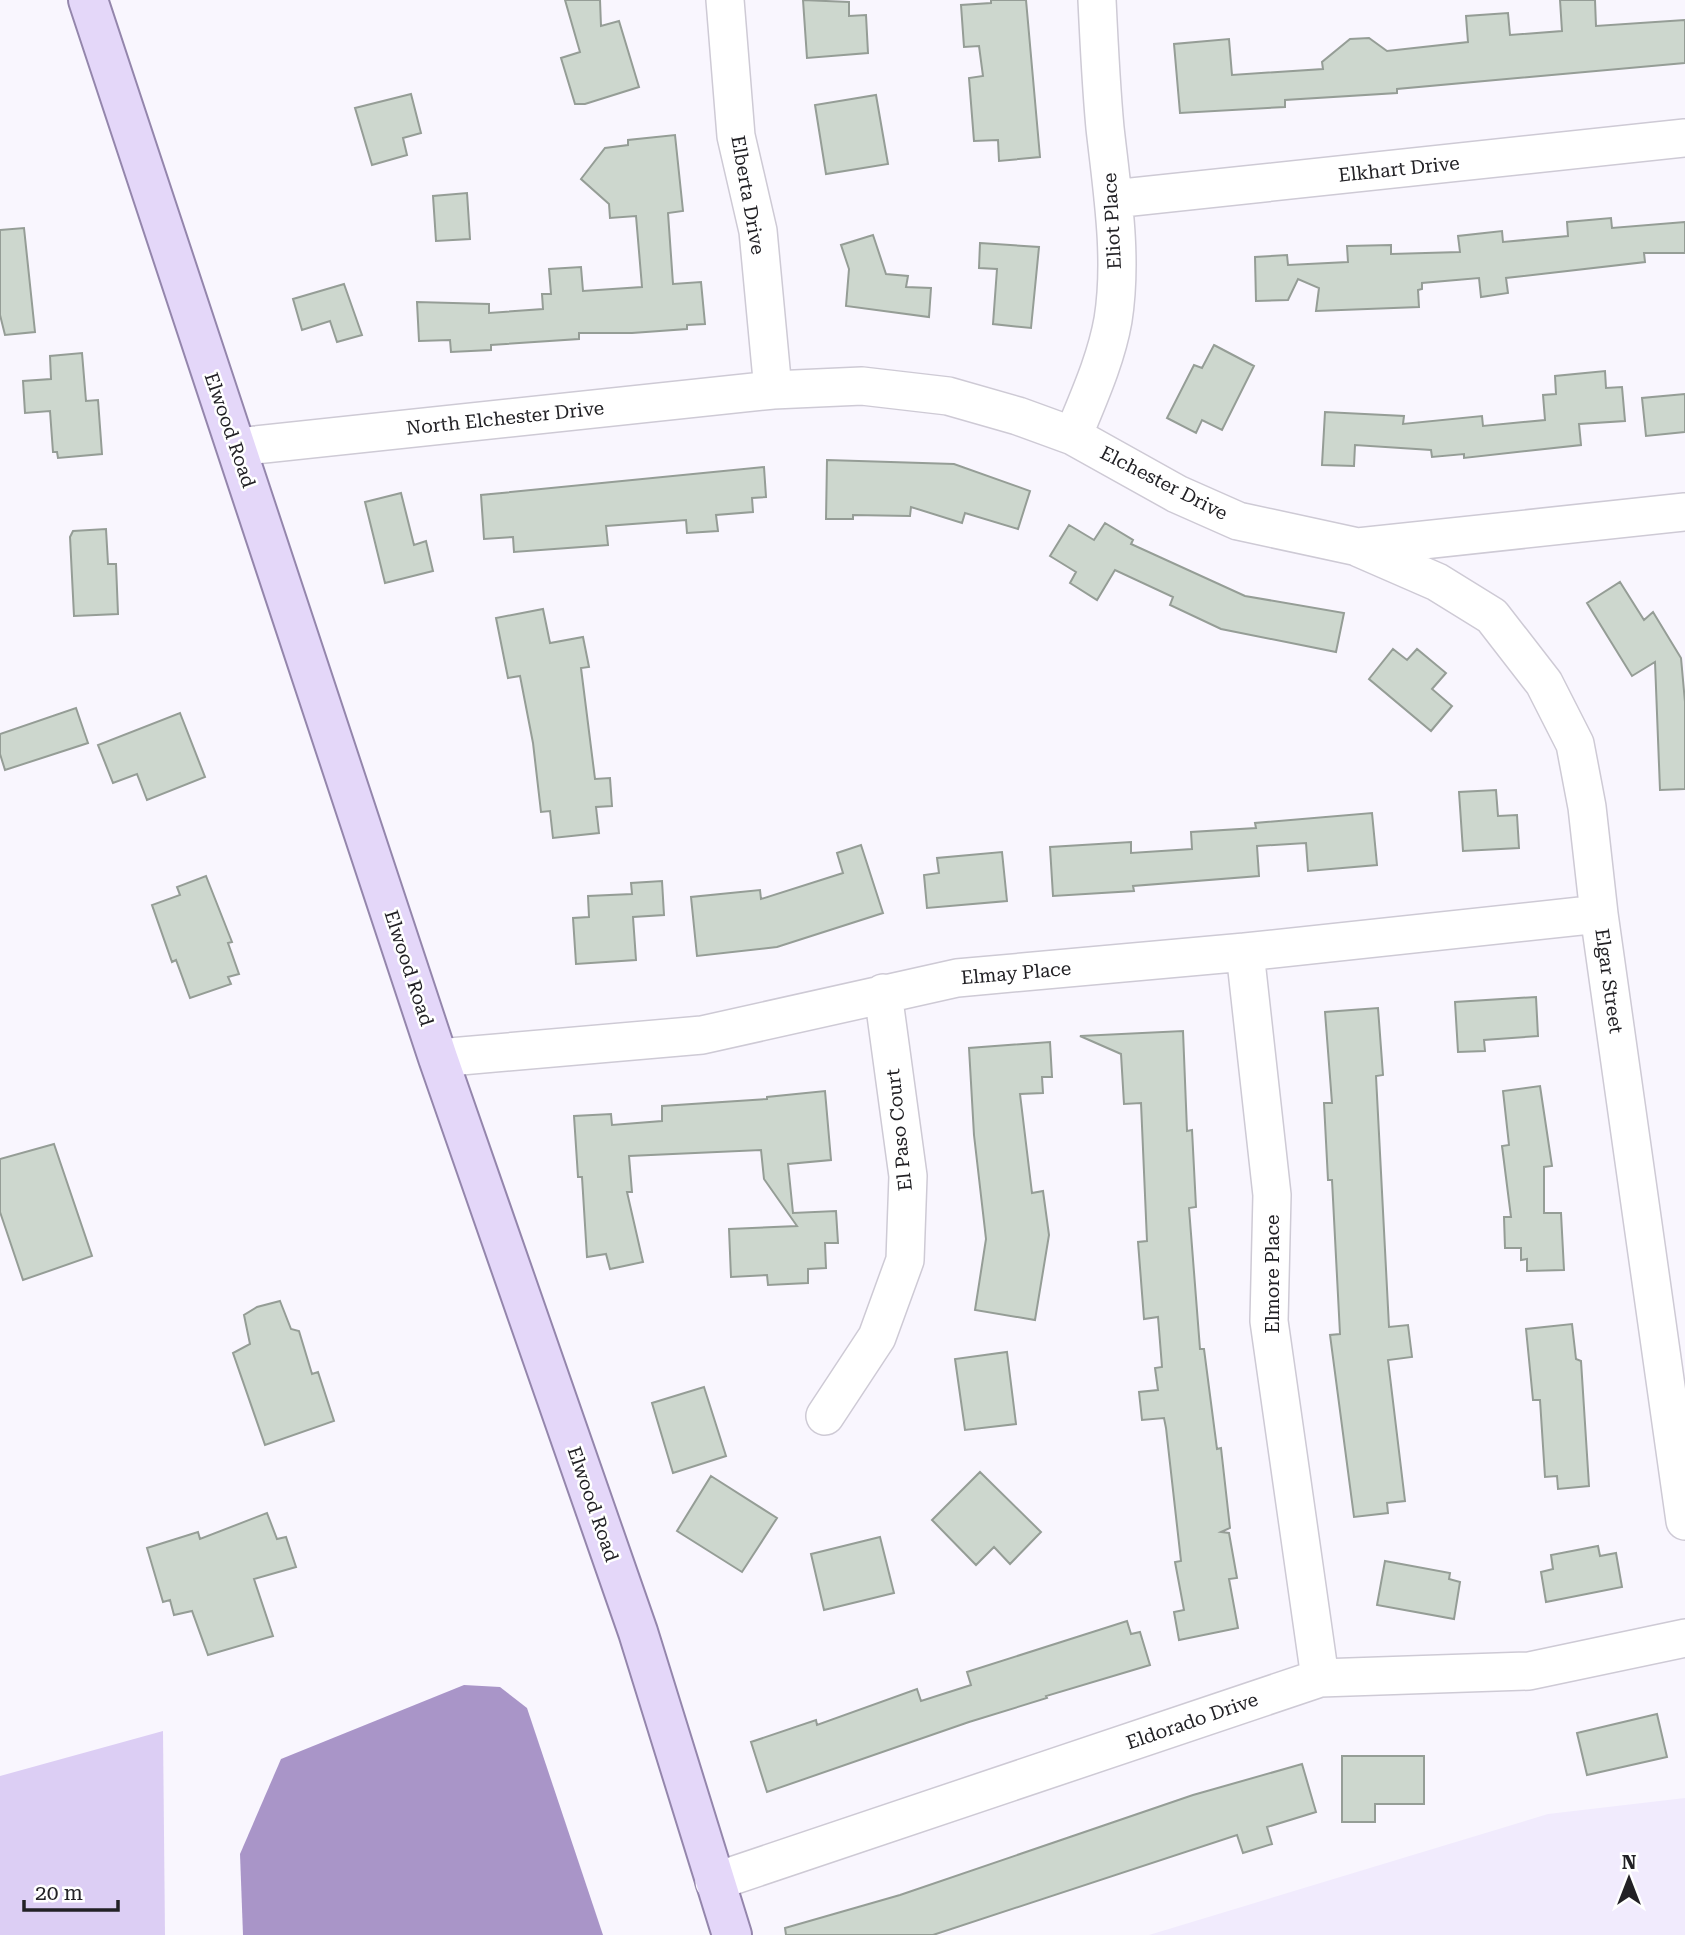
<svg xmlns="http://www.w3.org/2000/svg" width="1685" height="1935" font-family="'Roboto Serif',serif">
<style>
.built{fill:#f1ebfd}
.green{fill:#dccef4}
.water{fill:#a995c8}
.building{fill:#cdd7ce;stroke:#959d96;stroke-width:2}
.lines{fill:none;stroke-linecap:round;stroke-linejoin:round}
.minor-casing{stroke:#cecad5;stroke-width:40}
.major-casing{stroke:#9486ac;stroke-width:42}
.minor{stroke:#fff;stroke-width:37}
.major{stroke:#e4d7f9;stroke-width:38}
.labels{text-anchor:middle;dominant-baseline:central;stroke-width:5;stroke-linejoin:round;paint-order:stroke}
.street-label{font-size:19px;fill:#222125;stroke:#fff}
</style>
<rect width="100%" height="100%" fill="#f9f6fe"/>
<path class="built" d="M 1685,1798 L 1685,1935 L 1149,1935 L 1548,1814 Z"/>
<path class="green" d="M 163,1731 L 165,1935 L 0,1935 L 0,1776 Z"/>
<path class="water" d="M 464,1685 L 500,1687 L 527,1708 L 603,1935 L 243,1935 L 240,1854 L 281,1759 Z"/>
<path class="building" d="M 565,0 L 600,0 L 601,26 L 619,21 L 639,87 L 585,104 L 575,104 L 561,58 L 580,52 Z
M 803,0 L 849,2 L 849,16 L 866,15 L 868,53 L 807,58 Z
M 991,0 L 1026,0 L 1040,157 L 999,161 L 998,140 L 974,141 L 969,78 L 983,76 L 979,46 L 964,47 L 961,5 L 991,3 Z
M 1560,0 L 1595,0 L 1596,26 L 1685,20 L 1685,63 L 1397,89 L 1397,93 L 1285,100 L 1285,107 L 1180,113 L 1174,44 L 1229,39 L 1232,75 L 1323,69 L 1322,62 L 1350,39 L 1369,38 L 1387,51 L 1468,42 L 1466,16 L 1508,13 L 1510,35 L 1562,31 Z
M 411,94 L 421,133 L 403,138 L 407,155 L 372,165 L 355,108 Z
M 876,95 L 888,164 L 826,174 L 815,105 Z
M 675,135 L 683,211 L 668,213 L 673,284 L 701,282 L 705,324 L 687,325 L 687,329 L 632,333 L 579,333 L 579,339 L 491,345 L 491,350 L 451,352 L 450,340 L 419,341 L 417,302 L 489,304 L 489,313 L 543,309 L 542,294 L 551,294 L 549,269 L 581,267 L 583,291 L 642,287 L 636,216 L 610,218 L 609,204 L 581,179 L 605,148 L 628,145 L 628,140 Z
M 467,193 L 470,239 L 436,241 L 433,196 Z
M 1611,218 L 1612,228 L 1685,222 L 1685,253 L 1644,253 L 1645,262 L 1506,278 L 1508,293 L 1481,297 L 1479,278 L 1422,283 L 1422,289 L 1418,290 L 1419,307 L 1316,311 L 1319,288 L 1298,279 L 1288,300 L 1256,301 L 1255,257 L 1287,255 L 1288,265 L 1348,262 L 1347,246 L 1391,245 L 1391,254 L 1460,252 L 1458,236 L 1502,231 L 1503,242 L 1568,236 L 1567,222 Z
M 24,228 L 35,332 L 5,335 L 0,315 L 0,230 Z
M 873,235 L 886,274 L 908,276 L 906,287 L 931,288 L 929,317 L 846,306 L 849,269 L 841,245 Z
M 980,243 L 1039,247 L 1031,328 L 993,324 L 997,269 L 979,268 Z
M 344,284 L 362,335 L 337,342 L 330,321 L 302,330 L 293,299 Z
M 1214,345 L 1254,366 L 1222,430 L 1202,420 L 1196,433 L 1167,418 L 1194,365 L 1202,368 Z
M 82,353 L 86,401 L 98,400 L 102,454 L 58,458 L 57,452 L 53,452 L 50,411 L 25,413 L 23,381 L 51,379 L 50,356 Z
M 1605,371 L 1606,388 L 1622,387 L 1625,421 L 1579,424 L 1581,445 L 1464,458 L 1464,454 L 1432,457 L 1431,450 L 1355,445 L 1354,466 L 1322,465 L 1325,412 L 1404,416 L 1403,424 L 1482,416 L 1483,426 L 1545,420 L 1543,395 L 1556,394 L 1555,376 Z
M 1685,394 L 1685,432 L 1646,436 L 1642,398 Z
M 827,460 L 954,464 L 1030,491 L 1018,529 L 965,513 L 962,523 L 911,507 L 910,516 L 853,515 L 853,519 L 826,519 Z
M 764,467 L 766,497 L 752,498 L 753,512 L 716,515 L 718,531 L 687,533 L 686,520 L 606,526 L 608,545 L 514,552 L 513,537 L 484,539 L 481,495 Z
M 401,493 L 414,545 L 426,541 L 433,571 L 385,583 L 365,502 Z
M 1105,523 L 1133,540 L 1131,544 L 1245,596 L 1344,613 L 1336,652 L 1221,629 L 1170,605 L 1173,597 L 1115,570 L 1097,600 L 1070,583 L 1076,572 L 1050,556 L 1069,525 L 1094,540 Z
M 106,529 L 108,564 L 116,564 L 118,614 L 74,616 L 70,537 L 73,531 Z
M 1620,582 L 1644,620 L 1653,612 L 1681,658 L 1685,702 L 1685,789 L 1660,790 L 1655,662 L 1632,676 L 1587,603 Z
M 543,609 L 550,643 L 583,637 L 589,667 L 581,668 L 595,779 L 610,778 L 612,806 L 596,807 L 599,833 L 553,838 L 550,811 L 541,812 L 533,743 L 520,676 L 508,678 L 496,618 Z
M 1393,649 L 1407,660 L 1417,649 L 1446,673 L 1432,689 L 1452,706 L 1431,731 L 1369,679 Z
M 76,708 L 88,743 L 5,770 L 0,754 L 0,734 Z
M 180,713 L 205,777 L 147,800 L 137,774 L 113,783 L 98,745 Z
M 1496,790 L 1498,816 L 1517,815 L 1519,848 L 1463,851 L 1459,792 Z
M 1372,813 L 1377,865 L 1308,871 L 1306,843 L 1257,846 L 1259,876 L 1133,886 L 1134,891 L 1053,896 L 1050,847 L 1131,842 L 1131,853 L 1192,849 L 1191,832 L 1256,828 L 1255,823 Z
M 861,845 L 883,913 L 777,947 L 697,956 L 691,897 L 760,890 L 761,899 L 843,873 L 837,853 Z
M 1002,852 L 1007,901 L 927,908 L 924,875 L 939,873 L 937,858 Z
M 206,876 L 232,942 L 228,943 L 239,974 L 228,977 L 231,984 L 190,998 L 176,960 L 172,962 L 152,905 L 180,895 L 177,887 Z
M 662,881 L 664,915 L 633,917 L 636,960 L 576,964 L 573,918 L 589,917 L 588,896 L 632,894 L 631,883 Z
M 1536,997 L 1538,1036 L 1484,1040 L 1485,1051 L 1458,1052 L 1455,1002 Z
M 1378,1008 L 1383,1075 L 1376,1076 L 1389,1327 L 1408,1325 L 1412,1357 L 1388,1360 L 1405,1501 L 1387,1503 L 1388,1513 L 1354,1517 L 1330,1335 L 1340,1334 L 1332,1180 L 1328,1180 L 1324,1103 L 1332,1103 L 1325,1012 Z
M 1183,1031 L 1187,1131 L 1192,1130 L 1196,1207 L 1189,1208 L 1200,1349 L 1204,1349 L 1217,1449 L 1221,1448 L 1230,1528 L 1221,1532 L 1229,1533 L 1237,1578 L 1229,1579 L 1238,1628 L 1179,1640 L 1174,1612 L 1184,1610 L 1175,1562 L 1181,1561 L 1166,1428 L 1164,1418 L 1142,1420 L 1139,1392 L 1158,1390 L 1155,1368 L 1162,1367 L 1158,1317 L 1144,1319 L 1138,1242 L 1147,1241 L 1141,1103 L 1124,1104 L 1121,1054 L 1080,1036 Z
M 1050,1042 L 1052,1077 L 1042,1077 L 1043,1093 L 1020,1094 L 1032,1193 L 1043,1191 L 1049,1235 L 1035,1320 L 975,1310 L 986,1239 L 974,1135 L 969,1048 Z
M 1540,1086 L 1552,1166 L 1544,1167 L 1544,1213 L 1561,1213 L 1564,1270 L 1527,1271 L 1527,1259 L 1521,1260 L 1521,1248 L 1505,1248 L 1504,1217 L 1511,1217 L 1502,1146 L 1509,1145 L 1503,1091 Z
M 825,1091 L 831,1160 L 788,1164 L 793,1213 L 836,1211 L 838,1243 L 825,1243 L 826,1268 L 808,1269 L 808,1283 L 768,1285 L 767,1275 L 731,1277 L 729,1229 L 797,1226 L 764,1179 L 761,1150 L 629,1156 L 632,1192 L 627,1192 L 643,1262 L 610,1269 L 606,1254 L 587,1257 L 582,1177 L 578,1177 L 574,1116 L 611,1114 L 612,1125 L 662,1121 L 662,1106 L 767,1099 L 767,1097 Z
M 54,1144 L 92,1256 L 23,1280 L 0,1212 L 0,1159 Z
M 280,1301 L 291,1329 L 299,1331 L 312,1374 L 318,1372 L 334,1421 L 265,1445 L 233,1353 L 250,1344 L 244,1315 L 257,1307 Z
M 1572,1324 L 1576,1359 L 1581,1361 L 1589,1486 L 1558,1489 L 1557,1476 L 1545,1477 L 1540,1400 L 1533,1400 L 1526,1329 Z
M 1007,1352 L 1016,1424 L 965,1430 L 955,1359 Z
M 704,1387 L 726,1456 L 673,1473 L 652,1403 Z
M 980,1472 L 1041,1532 L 1010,1564 L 994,1547 L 976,1565 L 932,1520 Z
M 711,1476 L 777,1518 L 742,1572 L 677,1531 Z
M 267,1513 L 277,1539 L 286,1537 L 296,1567 L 254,1579 L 273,1636 L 208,1655 L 192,1611 L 174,1615 L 170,1600 L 163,1602 L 147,1548 L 198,1532 L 200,1539 Z
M 880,1537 L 894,1593 L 824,1610 L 811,1554 Z
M 1598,1546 L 1600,1556 L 1616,1553 L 1622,1587 L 1546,1602 L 1541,1572 L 1553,1569 L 1551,1555 Z
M 1385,1561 L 1450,1573 L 1449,1579 L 1460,1582 L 1454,1619 L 1377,1605 Z
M 1127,1621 L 1131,1634 L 1140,1632 L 1150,1665 L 1046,1696 L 1047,1698 L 969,1722 L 767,1792 L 751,1742 L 816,1720 L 817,1725 L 917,1689 L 921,1701 L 971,1685 L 967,1672 Z
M 1657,1714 L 1667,1757 L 1587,1775 L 1577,1733 Z
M 1342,1756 L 1424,1756 L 1424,1804 L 1375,1804 L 1375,1822 L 1342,1822 Z
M 1302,1764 L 1316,1812 L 1267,1827 L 1272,1844 L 1243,1853 L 1237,1835 L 933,1935 L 786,1935 L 785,1928 L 900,1895 L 1193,1795 Z"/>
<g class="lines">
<defs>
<path id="minor" d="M 725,0 L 736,136 L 758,231 L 773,390
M 1113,199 L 1685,138
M 1073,436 C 1088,399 1106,360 1113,320 C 1123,258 1112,190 1105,128 C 1101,85 1099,43 1097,0
M 237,447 L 773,390 L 862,386 L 948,396 L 1018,416 L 1073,436 L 1177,494 L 1238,521 L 1358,547 L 1685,512
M 1359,548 L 1437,582 L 1492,616 L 1544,683 L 1575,744 L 1587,807 L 1599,914 L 1685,1521
M 1245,952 L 1272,1195 L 1269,1321 L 1320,1678
M 438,1058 L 702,1035 L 957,978 L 1245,952 L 1599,914
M 825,1416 L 877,1337 L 905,1260 L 908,1176 L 883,993
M 714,1882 L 1320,1678 L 1529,1671 L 1685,1638"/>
<path id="major" d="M 88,0 L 438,1058 L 638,1632 L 732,1935"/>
</defs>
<use href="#minor" class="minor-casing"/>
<use href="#major" class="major-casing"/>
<use href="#minor" class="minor"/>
<use href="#major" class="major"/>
</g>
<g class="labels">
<g class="street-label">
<text transform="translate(1399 169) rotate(-6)">Elkhart Drive</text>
<text transform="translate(748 195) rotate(80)">Elberta Drive</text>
<text transform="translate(1112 221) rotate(-93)">Eliot Place</text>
<text transform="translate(505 418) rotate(-6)">North Elchester Drive</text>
<text transform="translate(230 430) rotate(71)">Elwood Road</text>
<text transform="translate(1164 483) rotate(27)">Elchester Drive</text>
<text transform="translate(409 968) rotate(72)">Elwood Road</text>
<text transform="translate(1016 973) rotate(-5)">Elmay Place</text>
<text transform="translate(1609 981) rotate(82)">Elgar Street</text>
<text transform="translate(899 1130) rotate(-96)">El Paso Court</text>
<text transform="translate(1272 1274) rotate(-90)">Elmore Place</text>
<text transform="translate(593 1504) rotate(71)">Elwood Road</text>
<text transform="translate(1192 1721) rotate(-19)">Eldorado Drive</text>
</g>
</g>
<g transform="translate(1629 1879)" stroke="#ffffff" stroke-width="5" paint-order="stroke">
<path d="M0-5L12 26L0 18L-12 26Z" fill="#222125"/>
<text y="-10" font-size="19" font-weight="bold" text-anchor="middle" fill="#222125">N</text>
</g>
<path d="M24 1900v10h94v-10" fill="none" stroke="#222125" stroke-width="3.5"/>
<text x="35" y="1900" font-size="21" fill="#222125" stroke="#ffffff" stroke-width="5" paint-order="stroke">20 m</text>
</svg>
